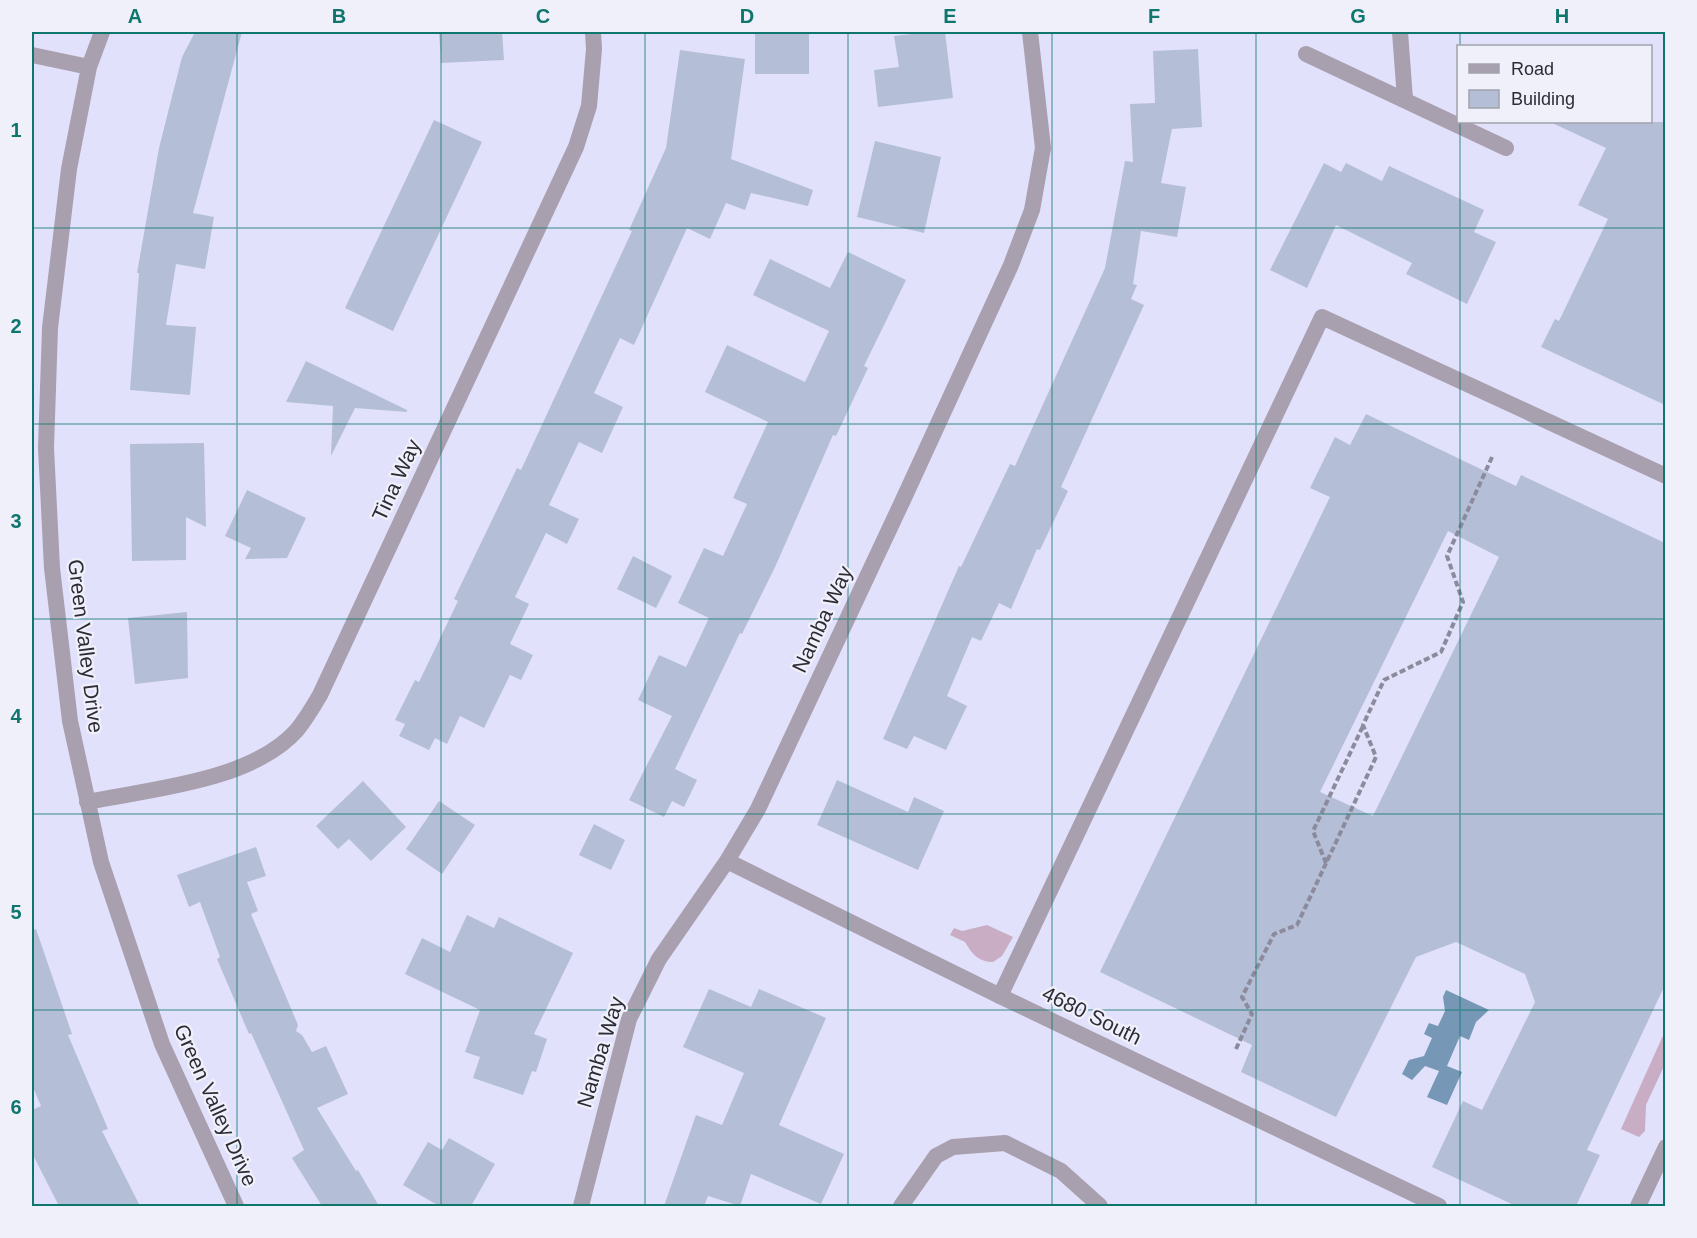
<svg xmlns="http://www.w3.org/2000/svg" width="1697" height="1238" font-family="Arial,sans-serif">
<style>
.green{fill:#c8adc4}
.water{fill:#7698b6}
.building{fill:#b4bfd7;fill-rule:evenodd}
.lines{fill:none;stroke-linecap:round;stroke-linejoin:round}
.path{stroke:#8c8b9d;stroke-width:4;stroke-dasharray:6 3;stroke-linecap:butt}
.service{stroke:#a89faf;stroke-width:16}
.minor{stroke:#a89faf;stroke-width:16}
.grid{fill:none;stroke:#0f766e;stroke-width:1.5;stroke-opacity:0.55}
.labels{text-anchor:middle;dominant-baseline:central;stroke-width:4.5;stroke-linejoin:round;paint-order:stroke}
.street-label{font-size:21px;fill:#2d2c36;stroke:#f0f0fb}
.neatline{fill:none;stroke:#0f766e;stroke-width:2}
.grid-label{font-size:20px;text-anchor:middle;font-weight:bold;fill:#0f766e}
</style>
<rect width="100%" height="100%" fill="#e2e1fb"/>
<path class="green" d="M 987,925 L 1013,937 L 1002,956 L 993,962 C 978,962 972,954 965,942 L 950,935 L 954,928 L 962,931 Z
M 1665,1031 L 1665,1064 L 1646,1105 L 1645,1131 L 1639,1137 L 1621,1129 Z"/>
<path class="water" d="M 1446,990 L 1489,1010 L 1476,1022 L 1469,1040 L 1460,1036 L 1447,1066 L 1462,1072 L 1447,1105 L 1427,1097 L 1439,1071 L 1425,1066 L 1412,1080 L 1402,1074 L 1409,1060 L 1424,1056 L 1432,1038 L 1424,1034 L 1429,1023 L 1438,1026 L 1445,1011 L 1443,997 Z"/>
<path class="building" d="M 195,32 L 242,32 L 193,213 L 214,217 L 205,269 L 176,264 L 166,325 L 196,327 L 190,395 L 130,390 L 139,273 L 137,273 L 159,148 L 182,57 Z
M 439,32 L 502,32 L 504,60 L 441,63 Z
M 930,32 L 945,32 L 953,98 L 878,107 L 874,70 L 899,67 L 894,36 Z
M 755,34 L 809,34 L 809,74 L 755,74 Z
M 1198,49 L 1202,127 L 1172,129 L 1161,183 L 1186,187 L 1177,237 L 1141,231 L 1133,284 L 1137,285 L 1131,299 L 1144,305 L 1061,487 L 1068,491 L 1040,550 L 1037,549 L 1011,609 L 999,603 L 981,641 L 972,637 L 947,696 L 967,706 L 946,750 L 914,736 L 907,749 L 883,739 L 959,566 L 961,567 L 1010,464 L 1015,466 L 1105,268 L 1125,161 L 1133,162 L 1130,104 L 1155,103 L 1153,51 Z
M 680,50 L 745,59 L 731,159 L 813,190 L 808,206 L 751,193 L 745,210 L 726,203 L 710,239 L 687,228 L 634,345 L 620,338 L 594,393 L 623,407 L 602,453 L 579,442 L 549,505 L 579,519 L 567,544 L 546,533 L 515,597 L 529,604 L 510,644 L 533,655 L 521,680 L 510,675 L 484,728 L 460,716 L 447,744 L 435,738 L 429,750 L 399,736 L 405,724 L 395,720 L 415,680 L 419,682 L 458,601 L 454,599 L 517,468 L 521,470 L 632,231 L 629,230 L 666,148 Z
M 434,120 L 482,142 L 393,331 L 345,308 Z
M 1550,122 L 1665,122 L 1665,405 L 1541,347 L 1555,319 L 1559,321 L 1608,219 L 1578,205 L 1606,148 Z
M 875,141 L 941,157 L 924,233 L 857,217 Z
M 1324,163 L 1341,172 L 1346,163 L 1382,181 L 1389,166 L 1484,210 L 1474,232 L 1496,242 L 1467,304 L 1406,274 L 1412,263 L 1336,225 L 1307,288 L 1270,270 Z
M 848,252 L 906,280 L 864,366 L 868,368 L 836,436 L 833,435 L 776,565 L 742,634 L 740,633 L 675,769 L 697,780 L 684,807 L 672,801 L 664,817 L 629,800 L 672,716 L 638,700 L 659,655 L 686,667 L 709,618 L 678,603 L 704,548 L 723,556 L 747,504 L 733,498 L 768,422 L 705,392 L 727,345 L 805,382 L 829,331 L 753,295 L 770,259 L 830,288 Z
M 306,361 L 407,410 L 407,412 L 355,408 L 331,456 L 333,406 L 286,402 Z
M 1366,414 L 1516,486 L 1521,475 L 1665,543 L 1665,985 L 1587,1150 L 1600,1155 L 1576,1206 L 1516,1206 L 1432,1167 L 1463,1101 L 1482,1110 L 1535,1002 L 1525,974 L 1456,942 L 1416,957 L 1336,1117 L 1241,1072 L 1252,1045 L 1100,972 L 1330,497 L 1310,488 L 1335,437 L 1350,445 ZM 1448,531 L 1499,557 L 1373,816 L 1320,792 Z
M 204,443 L 206,527 L 186,517 L 186,560 L 132,561 L 130,444 Z
M 247,490 L 306,518 L 287,558 L 245,559 L 251,548 L 225,536 Z
M 633,556 L 672,576 L 656,608 L 617,589 Z
M 187,612 L 188,678 L 135,684 L 128,618 Z
M 837,780 L 908,812 L 914,797 L 944,811 L 918,870 L 817,825 Z
M 363,781 L 406,827 L 371,861 L 349,839 L 338,849 L 316,826 Z
M 439,801 L 475,825 L 442,874 L 406,849 Z
M 594,824 L 625,840 L 611,870 L 579,855 Z
M 256,847 L 266,876 L 247,882 L 258,911 L 251,914 L 298,1025 L 296,1031 L 302,1035 L 312,1052 L 326,1046 L 348,1094 L 317,1108 L 356,1171 L 358,1170 L 379,1206 L 322,1206 L 292,1158 L 304,1150 L 251,1033 L 249,1034 L 217,959 L 220,957 L 200,902 L 189,907 L 177,875 Z
M 467,915 L 494,928 L 499,917 L 573,953 L 534,1034 L 547,1039 L 536,1072 L 532,1071 L 523,1095 L 473,1078 L 480,1057 L 465,1052 L 480,1010 L 405,974 L 422,938 L 450,952 Z
M 36,929 L 72,1034 L 68,1035 L 108,1129 L 102,1131 L 140,1206 L 59,1206 L 32,1153 L 32,1110 L 41,1106 L 32,1085 L 32,930 Z
M 709,989 L 751,1007 L 759,989 L 826,1018 L 779,1125 L 844,1154 L 821,1204 L 751,1174 L 740,1206 L 708,1196 L 704,1206 L 664,1206 L 696,1115 L 722,1125 L 744,1073 L 683,1047 Z
M 449,1138 L 495,1164 L 471,1206 L 439,1206 L 403,1185 L 428,1142 L 442,1150 Z"/>
<g class="lines">
<path class="path" d="M 1326,863 L 1313,831 L 1363,726
M 1236,1049 L 1252,1014 L 1242,997 L 1274,934 L 1297,925 L 1376,757 L 1363,725 L 1384,680 L 1441,652 L 1463,602 L 1447,556 L 1493,455"/>
<path class="service" d="M 1000,996 L 1322,317 L 1666,476
M 901,1206 L 936,1156 L 953,1147 L 1005,1143 L 1061,1171 L 1100,1206
M 1638,1206 L 1666,1147"/>
<path class="minor" d="M 102,32 L 89,67 L 69,169 L 50,328 L 46,448 L 52,568 L 70,721 L 101,862 L 162,1044 L 236,1206
M 1400,32 L 1405,99
M 1306,54 L 1506,148
M 32,55 L 89,67
M 87,802 C 151,789 252,781 297,730 C 306,719 313,707 320,695 L 576,147 L 589,106 L 594,49 L 593,32
M 727,861 L 1000,996 L 1439,1206
M 581,1206 L 629,1019 L 659,959 L 727,861 L 758,809 L 903,500 L 1011,265 L 1032,210 L 1043,148 L 1030,32"/>
</g>
<path class="grid" d="M 237,32 L 237,1206M 441,32 L 441,1206M 645,32 L 645,1206M 848,32 L 848,1206M 1052,32 L 1052,1206M 1256,32 L 1256,1206M 1460,32 L 1460,46M 1460,122 L 1460,1206M 32,228 L 1666,228M 32,424 L 1666,424M 32,619 L 1666,619M 32,814 L 1666,814M 32,1010 L 1666,1010"/>
<g class="labels">
<g class="street-label">
<text transform="translate(396 480) rotate(-65)">Tina Way</text>
<text transform="translate(822 619) rotate(-65)">Namba Way</text>
<text transform="translate(86 646) rotate(83)">Green Valley Drive</text>
<text transform="translate(1092 1015) rotate(26)">4680 South</text>
<text transform="translate(600 1052) rotate(-73)">Namba Way</text>
<text transform="translate(216 1105) rotate(66)">Green Valley Drive</text>
</g>
</g>
<rect width="1697" height="1238" fill="none" stroke="#f0f0fb" stroke-width="66"/>
<rect x="1457" y="45" width="195" height="78" fill="#f0f0fb" stroke="#a2a2ac" stroke-width="1.5"/>
<rect x="1469" y="64" width="30" height="9" fill="#a89faf" stroke="#a2a2ac" stroke-width="1.5"/>
<text x="1511" y="75" font-size="18" fill="#2d2c36">Road</text>
<rect x="1469" y="90" width="30" height="18" fill="#b4bfd7" stroke="#a2a2ac" stroke-width="1.5"/>
<text x="1511" y="105" font-size="18" fill="#2d2c36">Building</text>
<rect x="33" y="33" width="1631" height="1172" class="neatline"/>
<g class="grid-label">
<text x="135" y="23">A</text>
<text x="339" y="23">B</text>
<text x="543" y="23">C</text>
<text x="747" y="23">D</text>
<text x="950" y="23">E</text>
<text x="1154" y="23">F</text>
<text x="1358" y="23">G</text>
<text x="1562" y="23">H</text>
<text x="16" y="137">1</text>
<text x="16" y="333">2</text>
<text x="16" y="528">3</text>
<text x="16" y="723">4</text>
<text x="16" y="919">5</text>
<text x="16" y="1114">6</text>
</g>
</svg>
